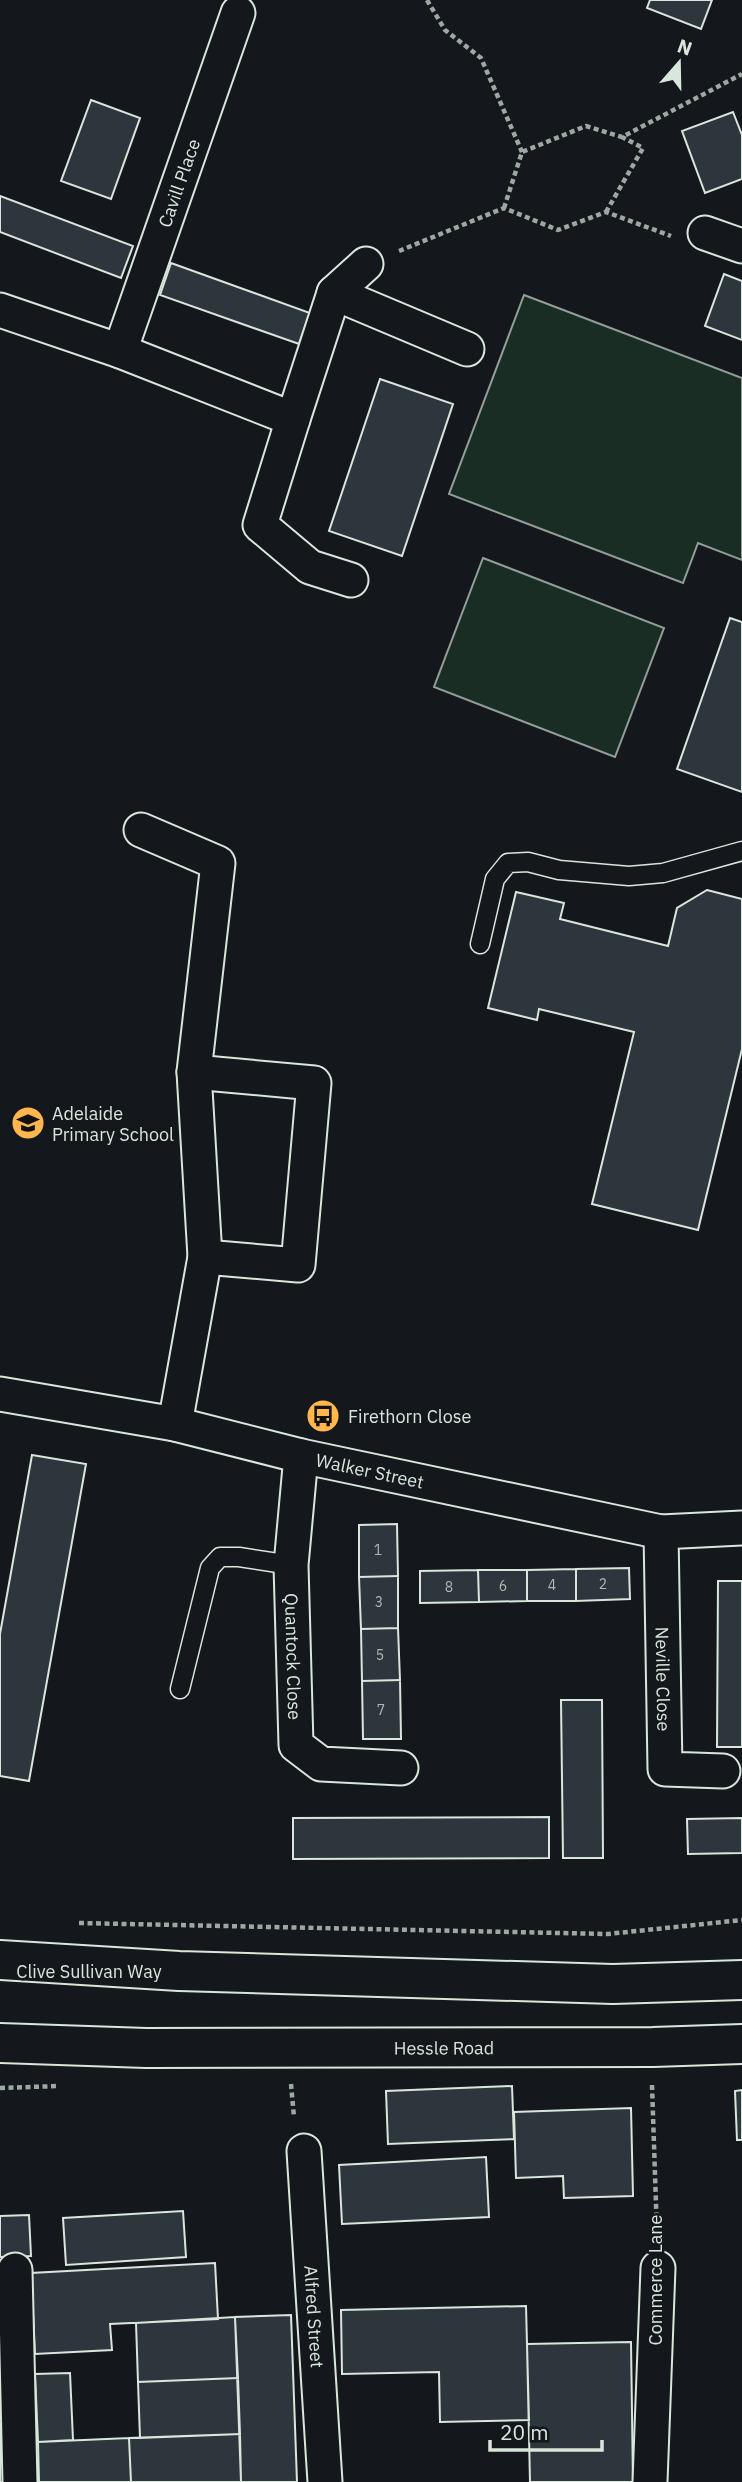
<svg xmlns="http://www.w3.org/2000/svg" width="742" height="2482" font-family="'IBM Plex Sans',sans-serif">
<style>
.green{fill:#1a2d24;stroke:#939e99;stroke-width:2}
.building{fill:#2c363c;stroke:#d8e6dc;stroke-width:2}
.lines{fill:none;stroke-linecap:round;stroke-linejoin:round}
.lane-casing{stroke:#d8e6dc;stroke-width:21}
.street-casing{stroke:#d8e6dc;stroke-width:37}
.highway-casing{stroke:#d8e6dc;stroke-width:42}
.path{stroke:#9da8a2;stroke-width:4.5;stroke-dasharray:5 3.5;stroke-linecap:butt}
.lane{stroke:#14181c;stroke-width:18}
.street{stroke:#14181c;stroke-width:33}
.highway{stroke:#14181c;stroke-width:38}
.labels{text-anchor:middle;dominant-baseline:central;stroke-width:5;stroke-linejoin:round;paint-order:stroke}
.number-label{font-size:14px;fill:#adbab4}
.street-label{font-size:18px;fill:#d8e6dc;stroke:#14181c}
.poi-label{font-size:18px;fill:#d8e6dc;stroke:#14181c;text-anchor:start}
</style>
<rect width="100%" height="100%" fill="#14181c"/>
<path class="green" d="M 524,295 L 742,378 L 742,560 L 698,543 L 683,583 L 449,494 Z
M 483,558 L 664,628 L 615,757 L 434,687 Z"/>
<path class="building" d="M 650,0 L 712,0 L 701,29 L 647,8 Z
M 91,100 L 140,118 L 111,199 L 61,181 Z
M 733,112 L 742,135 L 742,179 L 705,193 L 682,131 Z
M 0,196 L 133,246 L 121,278 L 0,232 Z
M 171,263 L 310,313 L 299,344 L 160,295 Z
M 724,274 L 742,281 L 742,340 L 705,326 Z
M 380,379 L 453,404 L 402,556 L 329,531 Z
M 730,618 L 742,622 L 742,792 L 677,769 Z
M 707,890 L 742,899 L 742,1049 L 698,1230 L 592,1204 L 634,1032 L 539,1009 L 537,1020 L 488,1008 L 516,892 L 564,903 L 560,919 L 668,946 L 677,908 Z
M 32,1455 L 86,1464 L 29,1781 L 0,1776 L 0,1634 Z
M 397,1524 L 398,1576 L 359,1577 L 359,1525 Z
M 629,1568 L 630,1599 L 576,1601 L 576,1569 Z
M 576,1569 L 576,1601 L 527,1601 L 527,1570 Z
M 478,1570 L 527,1570 L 527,1601 L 479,1602 Z
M 478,1570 L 479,1602 L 420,1603 L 420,1571 Z
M 398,1576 L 398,1628 L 361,1629 L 359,1577 Z
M 718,1581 L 742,1581 L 742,1747 L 717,1747 Z
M 398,1628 L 400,1680 L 362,1681 L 361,1629 Z
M 400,1680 L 401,1739 L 363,1739 L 362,1681 Z
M 561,1700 L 602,1700 L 603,1858 L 563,1858 Z
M 549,1817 L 549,1858 L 293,1859 L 293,1818 Z
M 742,1818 L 742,1853 L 688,1854 L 687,1819 Z
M 512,2086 L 514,2139 L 388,2144 L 386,2091 Z
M 742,2090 L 742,2140 L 737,2140 L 735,2091 Z
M 631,2108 L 633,2196 L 564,2198 L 563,2176 L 516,2178 L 514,2112 Z
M 486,2157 L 489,2217 L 342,2224 L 339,2165 Z
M 183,2211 L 186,2257 L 66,2265 L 63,2218 Z
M 29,2215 L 31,2256 L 0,2257 L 0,2216 Z
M 215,2263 L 218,2319 L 110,2324 L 112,2350 L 35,2354 L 31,2273 Z
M 526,2306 L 529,2420 L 440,2422 L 439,2372 L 342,2374 L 341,2310 Z
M 291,2315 L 297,2482 L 241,2482 L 235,2317 Z
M 235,2317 L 238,2378 L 138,2382 L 136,2323 Z
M 631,2342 L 633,2482 L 530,2482 L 527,2344 Z
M 70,2373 L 73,2440 L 38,2442 L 35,2374 Z
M 238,2378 L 240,2434 L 140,2438 L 138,2382 Z
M 7,2422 L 9,2482 L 0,2482 L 0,2423 Z
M 240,2434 L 241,2482 L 131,2482 L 129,2438 Z
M 129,2438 L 131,2482 L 39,2482 L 38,2442 Z"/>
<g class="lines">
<defs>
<path id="lane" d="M 480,944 L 495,879 L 508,863 L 528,862 L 559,870 L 629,876 L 663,873 L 742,851
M 180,1689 L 210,1568 L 220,1557 L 239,1557 L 291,1565"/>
<g id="street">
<path d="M 705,233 L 742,246"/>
<path d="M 334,293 L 467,349"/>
<path d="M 0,310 L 120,351 L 293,419 L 334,293 L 366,264"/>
<path id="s1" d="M 120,351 L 238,13"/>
<path d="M 293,419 L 260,525 L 310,567 L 351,580"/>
<path d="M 141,830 L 218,863 L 194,1072 L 205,1257 L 175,1424"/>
<path d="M 194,1072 L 314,1083 L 298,1265 L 205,1257"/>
<path id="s2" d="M 0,1394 L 175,1424 L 301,1456 L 661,1532 L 742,1528"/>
<path id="s3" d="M 301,1456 L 291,1565 L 296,1745 L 321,1764 L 401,1768"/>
<path id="s4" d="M 661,1532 L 665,1769 L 723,1771"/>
<path id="s5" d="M 304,2151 L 325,2482"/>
<path d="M 15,2270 L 20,2482"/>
<path d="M 650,2482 L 658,2268"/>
</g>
<g id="highway">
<path d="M 0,1960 L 179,1971 L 613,1984 L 742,1980"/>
<path id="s6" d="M 0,2043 L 146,2048 L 653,2047 L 742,2044"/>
</g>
</defs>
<use href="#lane" class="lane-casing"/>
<use href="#street" class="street-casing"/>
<use href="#highway" class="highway-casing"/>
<path class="path" d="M 427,0 L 445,30 L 481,58 L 522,152
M 504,208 L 522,152 L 586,126 L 622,137
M 606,212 L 643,148 L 622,137 L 742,74
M 399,251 L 504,208 L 558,230 L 606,212 L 671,236
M 79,1923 L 608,1934 L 742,1920
M 291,2084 L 294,2117
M 652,2085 L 657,2234
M 0,2088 L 59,2086"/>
<use href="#lane" class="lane"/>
<use href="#street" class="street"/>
<use href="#highway" class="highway"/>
</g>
<defs>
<symbol id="school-disc" viewBox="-11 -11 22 22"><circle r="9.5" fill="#ffb74d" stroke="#14181c"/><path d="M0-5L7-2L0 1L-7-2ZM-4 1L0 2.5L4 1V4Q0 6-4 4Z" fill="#111"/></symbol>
<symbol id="bus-disc" viewBox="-11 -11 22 22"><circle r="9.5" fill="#ffb74d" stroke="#14181c"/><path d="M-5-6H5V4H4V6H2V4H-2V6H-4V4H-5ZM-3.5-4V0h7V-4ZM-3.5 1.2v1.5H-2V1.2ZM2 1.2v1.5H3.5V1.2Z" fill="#111"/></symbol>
</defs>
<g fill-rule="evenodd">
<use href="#school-disc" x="9" y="1104" width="38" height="38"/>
<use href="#bus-disc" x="304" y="1397" width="38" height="38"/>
</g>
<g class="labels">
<g class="number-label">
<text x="378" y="1550">1</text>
<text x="603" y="1584">2</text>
<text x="552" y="1585">4</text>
<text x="503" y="1586">6</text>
<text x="449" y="1587">8</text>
<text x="379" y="1602">3</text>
<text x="380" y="1655">5</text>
<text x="381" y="1710">7</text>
</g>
<g class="street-label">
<text stroke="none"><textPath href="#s1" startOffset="178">Cavill Place</textPath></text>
<text stroke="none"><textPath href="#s2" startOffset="378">Walker Street</textPath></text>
<text stroke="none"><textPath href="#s3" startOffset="201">Quantock Close</textPath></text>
<text stroke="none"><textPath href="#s4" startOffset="147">Neville Close</textPath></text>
<text x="89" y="1971">Clive Sullivan Way</text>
<text stroke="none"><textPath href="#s6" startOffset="444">Hessle Road</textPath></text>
<text transform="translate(655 2280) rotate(-90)">Commerce Lane</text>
<text stroke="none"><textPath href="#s5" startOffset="166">Alfred Street</textPath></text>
</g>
<g class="poi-label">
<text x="52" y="1113">Adelaide<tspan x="52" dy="21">Primary School</tspan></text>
<text x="348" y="1416">Firethorn Close</text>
</g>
</g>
<g transform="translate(679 63) rotate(20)" stroke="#14181c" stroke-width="5" paint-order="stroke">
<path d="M0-5L12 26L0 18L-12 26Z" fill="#d8e6dc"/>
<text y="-10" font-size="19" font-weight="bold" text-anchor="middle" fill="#d8e6dc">N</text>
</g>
<path d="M490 2440v10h112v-10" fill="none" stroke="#d8e6dc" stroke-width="3.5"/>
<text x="500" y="2440" font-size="21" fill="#d8e6dc" stroke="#14181c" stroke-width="5" paint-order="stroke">20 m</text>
</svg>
